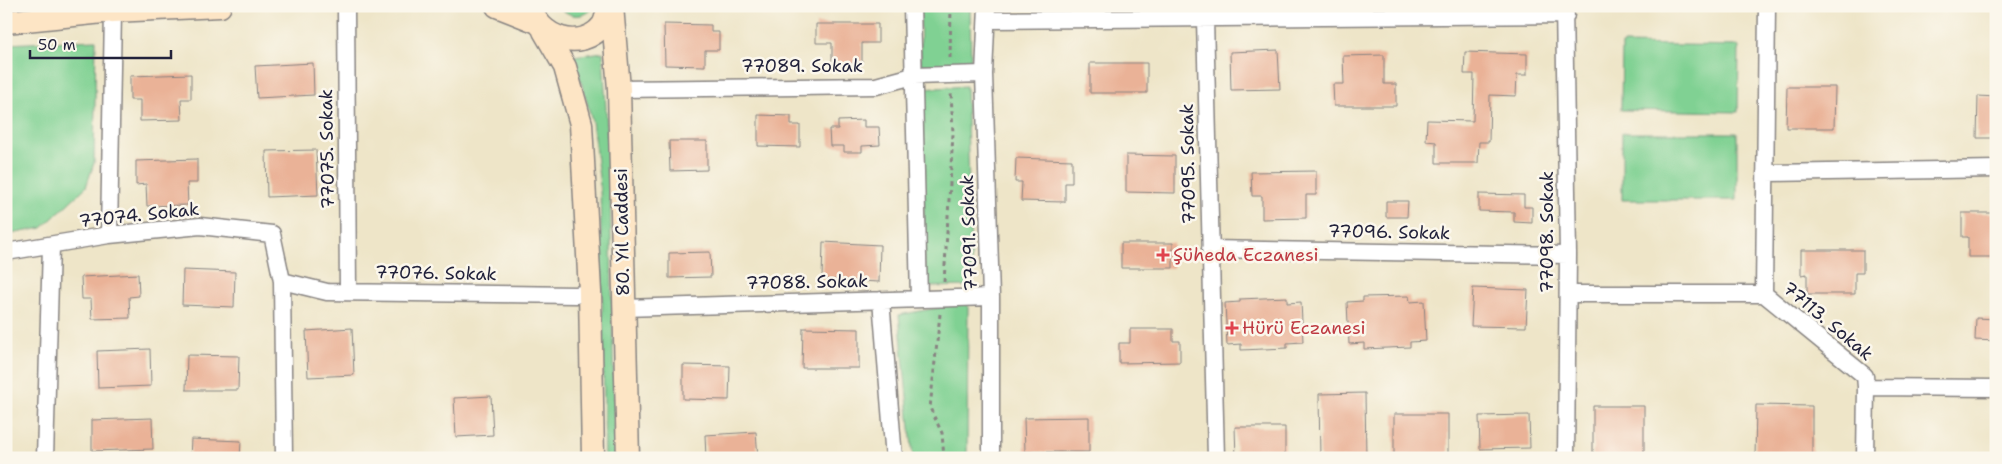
<svg xmlns="http://www.w3.org/2000/svg" width="2002" height="464" font-family="'Shantell Sans',sans-serif">
<style>
.green{fill:#80d193;stroke:#517a67}
.building{fill:#eab297}
.lines{fill:none;stroke-linecap:round;stroke-linejoin:round}
.street-casing{stroke:#888482;stroke-width:19}
.secondary-casing{stroke:#888482;stroke-width:25}
.path{stroke:#888482;stroke-width:3;stroke-dasharray:4 4;stroke-linecap:butt}
.street{stroke:#fff;stroke-width:16}
.secondary{stroke:#fde5c5;stroke-width:22}
.health-dot{fill:#e0444e;stroke:#fbf7ec;stroke-width:2}
.labels{text-anchor:middle;dominant-baseline:central;stroke-width:5;stroke-linejoin:round;paint-order:stroke}
.street-label{font-size:18px;fill:#22223b;stroke:#fbf7ec}
.health-label{font-size:18px;fill:#be3a42;stroke:#fbf7ec;text-anchor:start}
</style>
<rect width="100%" height="100%" fill="#fbf7ec"/>
<filter id="ink" filterUnits="userSpaceOnUse"><feTurbulence type="fractalNoise" baseFrequency=".02" numOctaves="2"/><feDisplacementMap in="SourceGraphic" scale="10" xChannelSelector="R" yChannelSelector="G"/><feConvolveMatrix kernelMatrix="1 2 1 2 8 2 1 2 1" color-interpolation-filters="sRGB"/></filter>
<filter id="wash" filterUnits="userSpaceOnUse"><feTurbulence type="fractalNoise" baseFrequency=".0096" numOctaves="4" result="noise"/><feDisplacementMap in="SourceGraphic" scale="20" xChannelSelector="R" yChannelSelector="G"/><feGaussianBlur stdDeviation="1.12" result="paint"/><feColorMatrix in="noise" values="0 0 0 0 0 0 0 0 0 0 0 0 0 0 0 0 0 1.4 0 .05"/><feComposite in="paint" operator="in"/></filter>
<g filter="url(#wash)">
<rect width="100%" height="100%" fill="#eee5c8"/>
<path class="green" d="M 559,6 L 595,6 C 586,18 569,19 559,6 Z
M 920,6 L 970,6 L 971,64 L 921,65 Z
M 96,40 L 94,163 L 86,187 L 42,228 L 6,235 L 6,44 Z
M 1622,44 L 1739,46 L 1738,112 L 1621,110 Z
M 603,52 L 610,186 L 615,458 L 605,458 L 600,186 L 592,121 L 574,56 Z
M 966,86 L 972,286 L 925,287 L 922,89 Z
M 1622,133 L 1737,133 L 1737,200 L 1622,200 Z
M 968,302 L 967,458 L 913,458 L 899,315 Z"/>
<g id="blocks">
<path class="building" d="M 664,24 L 711,25 L 711,32 L 719,32 L 719,50 L 705,50 L 705,66 L 665,65 Z
M 816,24 L 878,24 L 878,43 L 862,43 L 862,64 L 832,64 L 832,43 L 816,43 Z
M 1278,50 L 1280,89 L 1231,90 L 1230,52 Z
M 1465,52 L 1527,54 L 1527,75 L 1517,75 L 1516,96 L 1490,95 L 1489,142 L 1479,142 L 1478,163 L 1436,163 L 1436,142 L 1426,141 L 1427,120 L 1473,121 L 1474,74 L 1464,74 Z
M 1384,55 L 1384,84 L 1396,84 L 1396,106 L 1334,106 L 1333,84 L 1344,84 L 1343,56 Z
M 313,63 L 314,95 L 257,98 L 255,66 Z
M 1090,63 L 1147,63 L 1147,93 L 1090,93 Z
M 191,74 L 191,99 L 181,99 L 182,120 L 140,121 L 140,100 L 130,100 L 130,76 Z
M 1787,87 L 1835,87 L 1834,128 L 1786,128 Z
M 1978,96 L 1996,97 L 1996,138 L 1977,138 Z
M 758,115 L 791,116 L 791,125 L 800,125 L 800,147 L 758,146 Z
M 864,120 L 864,127 L 879,127 L 880,145 L 862,146 L 862,152 L 844,152 L 844,146 L 830,146 L 829,129 L 838,129 L 838,121 Z
M 669,141 L 707,141 L 707,170 L 670,171 Z
M 316,150 L 318,195 L 267,197 L 266,151 Z
M 1126,155 L 1175,156 L 1175,193 L 1126,192 Z
M 1016,158 L 1072,160 L 1072,183 L 1065,183 L 1065,202 L 1021,201 L 1022,182 L 1015,182 Z
M 197,159 L 197,183 L 187,183 L 188,205 L 147,206 L 146,184 L 136,185 L 136,161 Z
M 1316,171 L 1316,195 L 1306,195 L 1306,218 L 1262,219 L 1262,196 L 1252,196 L 1251,172 Z
M 1479,194 L 1524,195 L 1524,207 L 1532,207 L 1532,223 L 1514,222 L 1514,212 L 1479,211 Z
M 1386,201 L 1408,201 L 1407,217 L 1386,217 Z
M 1962,213 L 1996,213 L 1996,257 L 1968,257 L 1968,237 L 1962,237 Z
M 823,242 L 880,245 L 879,282 L 822,279 Z
M 1121,243 L 1173,243 L 1173,268 L 1121,268 Z
M 1801,250 L 1863,250 L 1863,273 L 1855,273 L 1855,294 L 1807,294 L 1807,274 L 1801,275 Z
M 710,252 L 711,277 L 669,278 L 669,253 Z
M 183,270 L 235,272 L 234,307 L 182,305 Z
M 138,274 L 139,296 L 129,297 L 130,318 L 92,319 L 91,299 L 82,299 L 81,277 Z
M 1473,288 L 1528,290 L 1526,327 L 1471,326 Z
M 1409,296 L 1410,302 L 1424,301 L 1426,341 L 1410,342 L 1410,347 L 1364,349 L 1364,343 L 1349,344 L 1347,302 L 1363,301 L 1363,297 Z
M 1287,297 L 1287,303 L 1301,302 L 1303,342 L 1287,343 L 1287,348 L 1241,350 L 1241,344 L 1227,345 L 1225,303 L 1240,302 L 1240,299 Z
M 1976,318 L 1996,319 L 1996,341 L 1975,340 Z
M 352,328 L 354,375 L 308,377 L 306,331 Z
M 803,328 L 859,329 L 859,368 L 802,368 Z
M 1130,329 L 1173,329 L 1173,341 L 1180,341 L 1180,362 L 1119,363 L 1119,343 L 1130,343 Z
M 150,349 L 151,386 L 98,388 L 97,351 Z
M 187,355 L 239,356 L 238,390 L 186,390 Z
M 683,365 L 730,366 L 729,400 L 683,399 Z
M 1365,393 L 1366,458 L 1320,458 L 1319,394 Z
M 491,396 L 493,435 L 456,437 L 454,398 Z
M 1756,405 L 1812,406 L 1812,458 L 1755,458 Z
M 1593,406 L 1644,406 L 1644,458 L 1593,458 Z
M 1394,414 L 1448,414 L 1448,455 L 1394,455 Z
M 1529,415 L 1530,448 L 1480,449 L 1479,416 Z
M 1089,417 L 1089,452 L 1025,452 L 1024,418 Z
M 152,418 L 153,449 L 92,451 L 92,420 Z
M 1235,427 L 1285,427 L 1285,458 L 1236,458 Z
M 756,432 L 758,458 L 706,458 L 705,435 Z
M 191,439 L 241,441 L 240,458 L 190,458 Z"/>
</g>
</g>
<g filter="url(#ink)">
<use href="#blocks" fill-opacity="0" stroke="#888482" stroke-width="1"/>
<g class="lines">
<defs>
<path id="street" d="M 346,6 L 348,292
M 912,6 L 919,298
M 987,6 L 984,74 L 991,297 L 991,458
M 1564,6 L 1568,255 L 1566,458
M 1205,19 L 1216,458
M 987,20 L 1566,15
M 619,89 L 876,86 L 913,76 L 984,74
M 1765,173 L 1996,169
M 109,235 L 113,11
M 1210,249 L 1568,255
M 6,252 L 109,235 L 200,226 L 272,234 L 282,281 L 284,458
M 282,281 L 327,292 L 576,295 L 590,292
M 1568,294 L 1764,294 L 1865,376 L 1866,387 L 1996,388
M 1764,294 L 1767,6
M 881,300 L 894,458
M 624,308 L 991,297
M 45,458 L 51,246
M 1865,458 L 1866,387"/>
<path id="secondary" d="M 497,6 L 535,21
M 530,6 C 538,38 581,53 603,25 C 606,20 607,12 609,6
M 612,6 L 619,89 L 628,458
M 6,22 L 113,11 L 220,6
M 544,31 L 565,67 L 581,124 L 590,292 L 593,458"/>
</defs>
<use href="#street" class="street-casing"/>
<use href="#secondary" class="secondary-casing"/>
<path class="path" d="M 950,58 L 951,6
M 944,282 L 953,134 L 951,91
M 940,314 L 930,408 L 942,433 L 944,458"/>
<use href="#street" class="street"/>
<use href="#secondary" class="secondary"/>
</g>
</g>
<g class="health-dot">
<path d="M1160.5 247.5h5v5h5v5h-5v5h-5v-5h-5v-5h5z"/>
<path d="M1229.5 320.5h5v5h5v5h-5v5h-5v-5h-5v-5h5z"/>
</g>
<g class="labels">
<g class="street-label">
<text x="802" y="66">77089. Sokak</text>
<text transform="translate(327 149) rotate(-91)">77075. Sokak</text>
<text transform="translate(1188 164) rotate(-91)">77095. Sokak</text>
<text transform="translate(139 215) rotate(-6)">77074. Sokak</text>
<text transform="translate(622 232) rotate(-91)">80. Yıl Caddesi</text>
<text transform="translate(1389 232) rotate(1)">77096. Sokak</text>
<text transform="translate(1547 232) rotate(-90)">77098. Sokak</text>
<text transform="translate(969 233) rotate(-92)">77091. Sokak</text>
<text transform="translate(436 273) rotate(1)">77076. Sokak</text>
<text transform="translate(807 282) rotate(-1)">77088. Sokak</text>
<text transform="translate(1828 321) rotate(40)">77113. Sokak</text>
</g>
<g class="health-label">
<text x="1173" y="255">Şüheda Eczanesi</text>
<text x="1242" y="328">Hürü Eczanesi</text>
</g>
</g>
<rect width="2002" height="464" fill="none" stroke="#fbf7ec" stroke-width="25"/>
<path d="M30 50v8h141v-8" fill="none" stroke="#22223b" stroke-width="2.5"/>
<text x="38" y="50" font-size="15" fill="#22223b" stroke="#fbf7ec" stroke-width="4" paint-order="stroke">50 m</text>
</svg>
